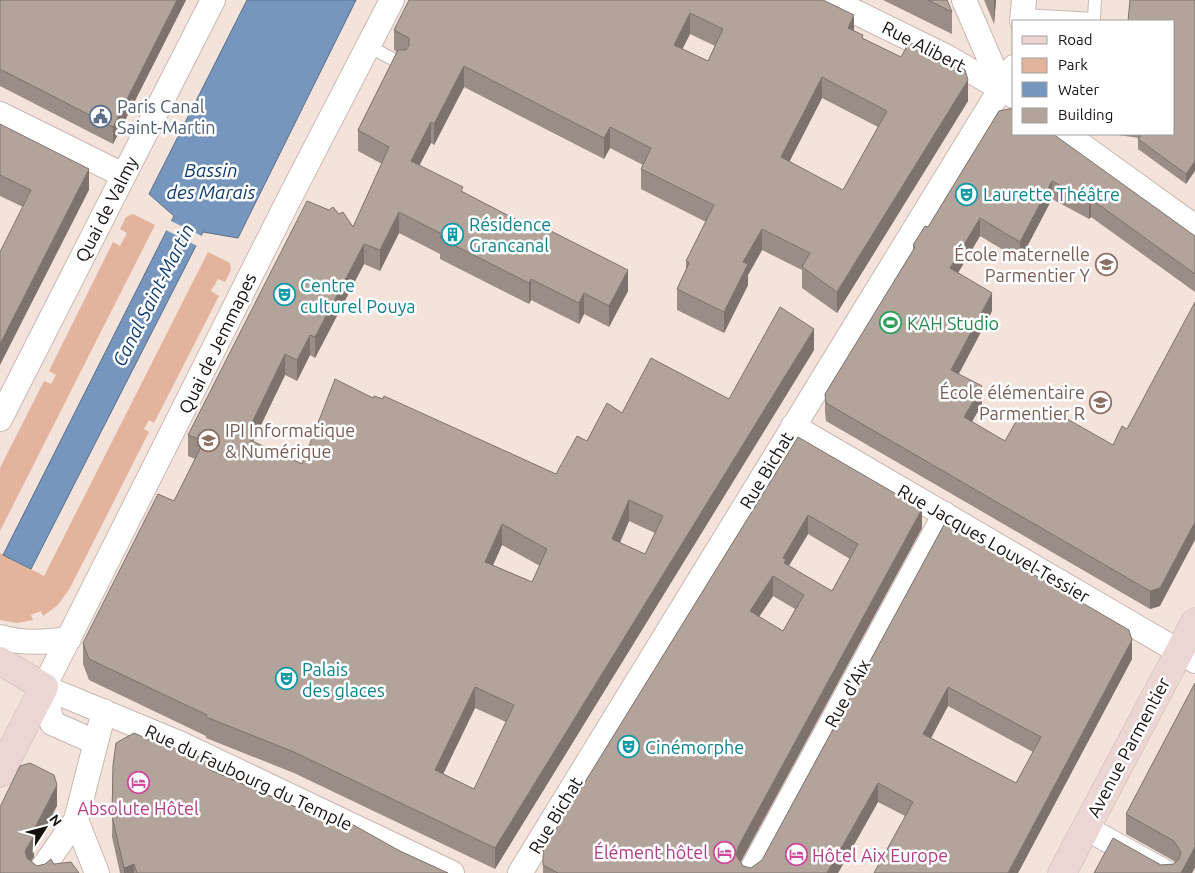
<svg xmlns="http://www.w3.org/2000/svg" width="1195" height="873" font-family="Ubuntu,sans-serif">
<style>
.green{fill:#e2b39d}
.water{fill:#7696be;stroke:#596e89}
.pier{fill:#f4e3db}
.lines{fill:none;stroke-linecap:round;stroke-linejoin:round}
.lane-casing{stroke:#c8b8b0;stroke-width:14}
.street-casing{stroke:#c8b8b0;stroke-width:26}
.secondary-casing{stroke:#c8b8b0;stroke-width:29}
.lane{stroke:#fff;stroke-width:12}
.street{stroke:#fff;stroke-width:24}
.secondary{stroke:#ecd6d4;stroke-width:28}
.wall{fill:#9a8d85;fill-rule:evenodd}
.shaded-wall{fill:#7d736c}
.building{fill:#b3a49b;stroke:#7d736c;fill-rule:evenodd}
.labels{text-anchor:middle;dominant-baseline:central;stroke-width:5;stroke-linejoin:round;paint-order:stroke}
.street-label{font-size:18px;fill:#15100d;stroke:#fff}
.service-label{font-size:18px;fill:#4e5e75;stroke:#fff;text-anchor:start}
.culture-label{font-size:18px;fill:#0d838f;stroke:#fff;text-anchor:start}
.education-label{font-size:18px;fill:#785e54;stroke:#fff;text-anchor:end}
.leisure-label{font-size:18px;fill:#27864d;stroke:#fff;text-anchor:start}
.hotel-label{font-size:18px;fill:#b23c85;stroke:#fff}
.water-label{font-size:19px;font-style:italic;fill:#0d3a6d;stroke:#fff}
</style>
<rect width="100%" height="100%" fill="#f4e3db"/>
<path class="green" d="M 133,214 L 155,225 L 0,531 L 0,468 L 44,381 L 51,384 L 56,375 L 49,371 L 113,242 L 120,246 L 127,233 L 120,229 L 126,217 Z
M 208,252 L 230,263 L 231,270 L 225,282 L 218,279 L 211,291 L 219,296 L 154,423 L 149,420 L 144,429 L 149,432 L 70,588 L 58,605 L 43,616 L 41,611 L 31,615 L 33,620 L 17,623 L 0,620 L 0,553 L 44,576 Z"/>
<path class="water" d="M 247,0 L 356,0 L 238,238 L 203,232 L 31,569 L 3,555 L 174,216 L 149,194 Z"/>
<path class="pier" d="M 169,220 L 204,237 L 199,247 L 164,229 Z"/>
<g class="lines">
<defs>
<path id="lane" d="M 1023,15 L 1094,19 L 1095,0
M 368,46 L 402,64"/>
<path id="street" d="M 831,0 L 945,56 L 1014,96
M 964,0 L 1002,88
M 1022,21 L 1024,0
M 0,114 L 123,175
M 1066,134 L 1195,227
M 0,419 L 213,0
M 793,426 L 1195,661
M 0,637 C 22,644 46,642 69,639
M 44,687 L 287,203 L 392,0
M 44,687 L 179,743 L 452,873
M 44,687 L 52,723 L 95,742
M 1086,828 L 1167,873
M 39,873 L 76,820
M 97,873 L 76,820 L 104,711
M 520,873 L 1014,67
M 750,873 L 945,514"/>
<path id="secondary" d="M 0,661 L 44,687 L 0,773
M 1062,873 L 1195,622"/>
</defs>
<use href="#lane" class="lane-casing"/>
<use href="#street" class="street-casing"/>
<use href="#secondary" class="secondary-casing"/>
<use href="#lane" class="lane"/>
<use href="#street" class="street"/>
<use href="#secondary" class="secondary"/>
</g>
<path class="wall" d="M 0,0 L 186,0 L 113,144 L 0,86 Z
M 823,0 L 854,31 L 863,39 L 968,101 L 837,313 L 802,288 L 802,270 L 762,250 L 748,275 L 748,285 L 724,333 L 677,310 L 677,289 L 686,270 L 686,261 L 706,222 L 641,189 L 641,169 L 643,165 L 610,148 L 604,159 L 464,87 L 434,145 L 431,143 L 419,165 L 463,192 L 628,291 L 609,327 L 584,314 L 579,324 L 531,300 L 529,304 L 440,259 L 440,254 L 399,233 L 380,271 L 364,264 L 315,358 L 310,355 L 297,381 L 285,375 L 253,441 L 302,464 L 373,398 L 556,474 L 587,441 L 622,413 L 729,399 L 814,350 L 495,869 L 294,773 L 206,738 L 206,736 L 89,680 L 83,664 L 83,643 L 174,501 L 195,459 L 188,456 L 188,435 L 339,214 L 353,227 L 382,164 L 358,151 L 358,130 L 397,52 L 394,50 L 394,30 ZM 690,34 L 715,46 L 708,61 L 682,49 ZM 822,98 L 878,127 L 843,190 L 789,162 ZM 629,521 L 655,533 L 645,554 L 620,543 ZM 502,545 L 540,566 L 532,582 L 493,565 ZM 475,708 L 506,722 L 474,789 L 443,774 Z
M 883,0 L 947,0 L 952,12 L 952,34 Z
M 984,0 L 996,0 L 994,24 Z
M 1195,0 L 1186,184 L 1138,149 L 1138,139 L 1139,138 L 1118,135 L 1118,134 L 1174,134 Z
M 999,111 L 1195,236 L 1195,292 L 1091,217 L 1089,219 L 1052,199 L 1020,260 L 980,236 L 958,273 L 992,311 L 959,374 L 982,404 L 972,422 L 1005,441 L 1048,423 L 1160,606 L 1150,609 L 826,421 L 825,412 L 825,394 L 913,251 L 913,245 L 928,227 Z
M 0,124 L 89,190 L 23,207 L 0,196 Z
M 798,437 L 922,528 L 741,862 L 743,866 L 751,868 L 762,860 L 945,523 L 1132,659 L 1018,873 L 905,816 L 878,802 L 838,873 L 543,873 L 543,850 ZM 808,534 L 850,559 L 832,591 L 789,566 ZM 773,596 L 795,609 L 783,631 L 759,617 ZM 948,706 L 1033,752 L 1016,783 L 931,738 Z
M 1195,683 L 1195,867 L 1192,873 L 1094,873 L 1161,865 L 1174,864 L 1175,863 L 1174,861 L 1126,834 L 1126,814 Z
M 113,765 L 211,770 L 328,821 L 400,851 L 448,873 L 120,873 L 112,837 Z"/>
<path class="shaded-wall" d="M 177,0 L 186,0 L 113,144 L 113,127 Z
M 994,0 L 996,0 L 994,24 Z
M 690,13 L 690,34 L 674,66 L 674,45 Z
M 854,15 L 854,36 L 848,28 Z
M 464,66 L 464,87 L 434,145 L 434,124 Z
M 822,77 L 822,98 L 781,178 L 781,157 Z
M 968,80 L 968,101 L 837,313 L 837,292 Z
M 431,122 L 431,143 L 411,182 L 411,161 Z
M 610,127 L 610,148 L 604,159 L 604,138 Z
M 1195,161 L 1195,171 L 1186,184 L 1186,174 Z
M 89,169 L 89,190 L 0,365 L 0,344 Z
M 1052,181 L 1052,199 L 1020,260 L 1020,242 Z
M 1091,199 L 1091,217 L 1089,219 L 1089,201 Z
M 399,212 L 399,233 L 380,271 L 380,250 Z
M 980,218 L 980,236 L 950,286 L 950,268 Z
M 762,229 L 762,250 L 748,275 L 748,285 L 724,333 L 724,312 L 743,262 Z
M 364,244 L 364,264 L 315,358 L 315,337 Z
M 628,270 L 628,291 L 609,327 L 609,306 Z
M 531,279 L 531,300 L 529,304 L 529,283 Z
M 584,293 L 584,314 L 579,324 L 579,303 Z
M 992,293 L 992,311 L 951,388 L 951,370 Z
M 814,329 L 814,350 L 495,869 L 495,848 Z
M 310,335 L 310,355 L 297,381 L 297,360 Z
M 285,354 L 285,375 L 250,448 L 248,431 Z
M 982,386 L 982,404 L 964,435 L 964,417 Z
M 629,500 L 629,521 L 612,560 L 612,539 Z
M 922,509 L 922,528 L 738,866 L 736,855 L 738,847 Z
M 808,515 L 808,534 L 786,570 L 783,558 Z
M 1195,522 L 1195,540 L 1160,606 L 1150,609 L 1150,591 Z
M 502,524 L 502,545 L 485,583 L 485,562 Z
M 773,576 L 773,596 L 750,630 L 750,611 Z
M 1132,640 L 1132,659 L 1018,873 L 1008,873 Z
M 475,687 L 475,708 L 435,791 L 435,770 Z
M 948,687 L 948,706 L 923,753 L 923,734 Z
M 878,783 L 878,802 L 838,873 L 827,873 Z
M 57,785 L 57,806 L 34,850 L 34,857 L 25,871 L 25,851 L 31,835 Z
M 1195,847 L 1195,867 L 1192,873 L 1181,873 Z
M 134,864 L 134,873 L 124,873 L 124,868 Z"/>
<path class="building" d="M 0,0 L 177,0 L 113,127 L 0,69 Z
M 409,0 L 823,0 L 854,15 L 848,28 L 863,35 L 862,38 L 901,57 L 909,42 L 965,70 L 968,80 L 837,292 L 802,267 L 810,253 L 762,229 L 743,262 L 748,264 L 724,312 L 677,289 L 689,263 L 686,261 L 714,205 L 641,169 L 651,148 L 610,127 L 604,138 L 464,66 L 434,124 L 431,122 L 411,161 L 463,187 L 461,191 L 542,233 L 545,228 L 628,270 L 609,306 L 584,293 L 579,303 L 531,279 L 529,283 L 440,238 L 442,234 L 399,212 L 380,250 L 364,244 L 315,337 L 310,335 L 297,360 L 285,354 L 248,431 L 253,433 L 250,440 L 302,464 L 335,379 L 373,398 L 374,396 L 383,399 L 384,396 L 556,474 L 577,436 L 587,441 L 607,403 L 622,413 L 651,358 L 729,399 L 780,307 L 814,329 L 495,848 L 294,752 L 206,717 L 207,715 L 89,659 L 83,643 L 158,494 L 174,501 L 204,441 L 188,435 L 307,201 L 329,210 L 333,207 L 339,214 L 343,212 L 353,227 L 389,147 L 358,130 L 398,50 L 406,50 L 409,46 L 409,38 L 394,30 ZM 690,13 L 723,29 L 708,61 L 674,45 ZM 822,77 L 887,111 L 843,190 L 781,157 ZM 629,500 L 663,516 L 645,554 L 612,539 ZM 502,524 L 547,549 L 532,582 L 485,562 ZM 475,687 L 514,705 L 474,789 L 435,770 Z
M 928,0 L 947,0 L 952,12 Z
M 1130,0 L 1195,0 L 1195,161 L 1186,174 L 1138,139 L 1142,134 L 1174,134 L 1174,21 L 1128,21 Z
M 1014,108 L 1014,134 L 1053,134 L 1195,236 L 1195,274 L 1091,199 L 1089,201 L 1052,181 L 1020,242 L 980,218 L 950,268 L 992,293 L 951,370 L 982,386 L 964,417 L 1005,441 L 1023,409 L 1048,423 L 1055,412 L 1113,445 L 1122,426 L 1127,429 L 1195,302 L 1195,522 L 1160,588 L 1150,591 L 826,403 L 825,394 L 915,247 L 913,245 L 925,226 L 928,227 L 999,111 Z
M 0,124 L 89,169 L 0,344 L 0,252 L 31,190 L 0,175 Z
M 798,437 L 922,509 L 738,847 L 736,855 L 743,866 L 751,868 L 762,860 L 945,523 L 1129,630 L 1132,640 L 1008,873 L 874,873 L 913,802 L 878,783 L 827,873 L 558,873 L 543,865 L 543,850 ZM 808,515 L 858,544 L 832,591 L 784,563 L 786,559 L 783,558 ZM 773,576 L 804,595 L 783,631 L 750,611 ZM 948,687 L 1041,737 L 1016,783 L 923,734 Z
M 1195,683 L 1195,847 L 1181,873 L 1094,873 L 1113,838 L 1161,865 L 1174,864 L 1179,859 L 1181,852 L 1174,841 L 1126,814 Z
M 134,733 L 166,747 L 166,745 L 211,761 L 208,769 L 328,821 L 332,813 L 400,851 L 448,873 L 137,873 L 134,864 L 124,868 L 112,816 L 113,765 L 116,743 Z
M 30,763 L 54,775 L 57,785 L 31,835 L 34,836 L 25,851 L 27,858 L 37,866 L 45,864 L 51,859 L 54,864 L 71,862 L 79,873 L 0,873 L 0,807 L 20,766 Z"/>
<defs>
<symbol id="civic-ring" viewBox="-11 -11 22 22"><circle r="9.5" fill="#fff" stroke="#5c6f8a" stroke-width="1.5"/><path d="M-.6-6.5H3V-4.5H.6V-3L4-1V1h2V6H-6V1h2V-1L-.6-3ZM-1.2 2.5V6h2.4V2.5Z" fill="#5c6f8a"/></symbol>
<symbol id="theatre-ring" viewBox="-11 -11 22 22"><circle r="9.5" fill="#fff" stroke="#0f9aa8" stroke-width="1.5"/><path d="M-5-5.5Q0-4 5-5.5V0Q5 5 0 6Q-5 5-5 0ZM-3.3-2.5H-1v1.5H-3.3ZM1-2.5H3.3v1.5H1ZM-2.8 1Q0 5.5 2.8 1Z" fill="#0f9aa8"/></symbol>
<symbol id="building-ring" viewBox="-11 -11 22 22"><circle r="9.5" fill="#fff" stroke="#0f9aa8" stroke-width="1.5"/><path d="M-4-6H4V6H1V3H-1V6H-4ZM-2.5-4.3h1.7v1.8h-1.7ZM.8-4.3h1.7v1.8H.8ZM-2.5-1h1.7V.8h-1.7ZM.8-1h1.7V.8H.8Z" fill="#0f9aa8"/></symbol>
<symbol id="school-ring" viewBox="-11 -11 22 22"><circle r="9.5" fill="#fff" stroke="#8d6e63" stroke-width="1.5"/><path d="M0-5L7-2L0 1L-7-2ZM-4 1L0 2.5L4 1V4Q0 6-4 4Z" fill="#8d6e63"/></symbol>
<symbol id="stadium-ring" viewBox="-11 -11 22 22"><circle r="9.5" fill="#fff" stroke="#2e9e5b" stroke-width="1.5"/><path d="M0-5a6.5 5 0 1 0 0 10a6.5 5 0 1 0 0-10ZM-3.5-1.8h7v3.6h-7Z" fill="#2e9e5b"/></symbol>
<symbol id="university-ring" viewBox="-11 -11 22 22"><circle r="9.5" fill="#fff" stroke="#8d6e63" stroke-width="1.5"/><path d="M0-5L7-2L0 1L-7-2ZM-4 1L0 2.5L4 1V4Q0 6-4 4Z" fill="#8d6e63"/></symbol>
<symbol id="hotel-ring" viewBox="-11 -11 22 22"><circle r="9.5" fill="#fff" stroke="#d1479c" stroke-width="1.5"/><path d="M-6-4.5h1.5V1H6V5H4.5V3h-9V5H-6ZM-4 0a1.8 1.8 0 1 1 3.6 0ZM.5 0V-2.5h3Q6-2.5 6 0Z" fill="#d1479c"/></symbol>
</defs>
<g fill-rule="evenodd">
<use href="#civic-ring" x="88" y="104" width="25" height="25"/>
<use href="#theatre-ring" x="954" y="182" width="25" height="25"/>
<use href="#building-ring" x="440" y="222" width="25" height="25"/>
<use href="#school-ring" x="1094" y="252" width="25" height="25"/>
<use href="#theatre-ring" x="272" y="282" width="25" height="25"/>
<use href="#stadium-ring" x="878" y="310" width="25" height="25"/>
<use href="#school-ring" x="1088" y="390" width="25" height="25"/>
<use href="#university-ring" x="196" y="428" width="25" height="25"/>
<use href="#theatre-ring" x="274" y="666" width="25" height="25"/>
<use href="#theatre-ring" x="616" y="734" width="25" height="25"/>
<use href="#hotel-ring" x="126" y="770" width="25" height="25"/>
<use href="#hotel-ring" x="712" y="840" width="25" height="25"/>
<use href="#hotel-ring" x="784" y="842" width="25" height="25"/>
</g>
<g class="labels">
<g class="street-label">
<text transform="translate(924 46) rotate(27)">Rue Alibert</text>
<text transform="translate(106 209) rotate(-63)">Quai de Valmy</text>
<text transform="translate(217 343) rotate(-64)">Quai de Jemmapes</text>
<text transform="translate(766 470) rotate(-59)">Rue Bichat</text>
<text transform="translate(994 543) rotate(30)">Rue Jacques Louvel-Tessier</text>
<text transform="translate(847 693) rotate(-61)">Rue d'Aix</text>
<text transform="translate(1128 747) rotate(-62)">Avenue Parmentier</text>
<text transform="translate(249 777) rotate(25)">Rue du Faubourg du Temple</text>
<text transform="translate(555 815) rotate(-59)">Rue Bichat</text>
</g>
<g class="service-label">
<text x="117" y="106">Paris Canal<tspan x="117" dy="21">Saint-Martin</tspan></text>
</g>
<g class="culture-label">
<text x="983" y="194">Laurette Théâtre</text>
<text x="469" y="224">Résidence<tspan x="469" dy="21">Grancanal</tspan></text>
<text x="300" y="285">Centre<tspan x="300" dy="21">culturel Pouya</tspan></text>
<text x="302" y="669">Palais<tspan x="302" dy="21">des glaces</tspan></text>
<text x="645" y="747">Cinémorphe</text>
</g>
<g class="education-label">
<text x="1090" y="254">École maternelle<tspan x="1090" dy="21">Parmentier Y</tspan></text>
<text x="1085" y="392">École élémentaire<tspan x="1085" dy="21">Parmentier R</tspan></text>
<text x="225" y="430" text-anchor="start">IPI Informatique<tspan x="225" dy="21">&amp; Numérique</tspan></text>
</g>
<g class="leisure-label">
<text x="907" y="323">KAH Studio</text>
</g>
<g class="hotel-label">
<text x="138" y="808">Absolute Hôtel</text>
<text x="708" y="852" text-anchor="end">Élément hôtel</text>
<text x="812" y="855" text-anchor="start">Hôtel Aix Europe</text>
</g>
<g class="water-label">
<text x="211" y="170">Bassin<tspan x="211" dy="22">des Marais</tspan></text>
<text transform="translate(153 295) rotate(-63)">Canal Saint-Martin</text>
</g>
</g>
<rect x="1012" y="20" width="162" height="115" fill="#ffffff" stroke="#a19f9e"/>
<rect x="1022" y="36" width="25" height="8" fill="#ecd6d4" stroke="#a19f9e"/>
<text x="1058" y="45" font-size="15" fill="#15100d">Road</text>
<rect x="1022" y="58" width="25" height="15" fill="#e2b39d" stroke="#a19f9e"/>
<text x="1058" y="70" font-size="15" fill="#15100d">Park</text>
<rect x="1022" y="82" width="25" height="15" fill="#7696be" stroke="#a19f9e"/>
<text x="1058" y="95" font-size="15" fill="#15100d">Water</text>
<rect x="1022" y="108" width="25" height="15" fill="#b3a49b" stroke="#a19f9e"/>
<text x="1058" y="120" font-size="15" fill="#15100d">Building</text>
<g transform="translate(45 828) rotate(54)" stroke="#ffffff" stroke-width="4" paint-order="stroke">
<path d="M0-4L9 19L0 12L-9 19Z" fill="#15100d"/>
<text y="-8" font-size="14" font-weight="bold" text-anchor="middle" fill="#15100d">N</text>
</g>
</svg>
